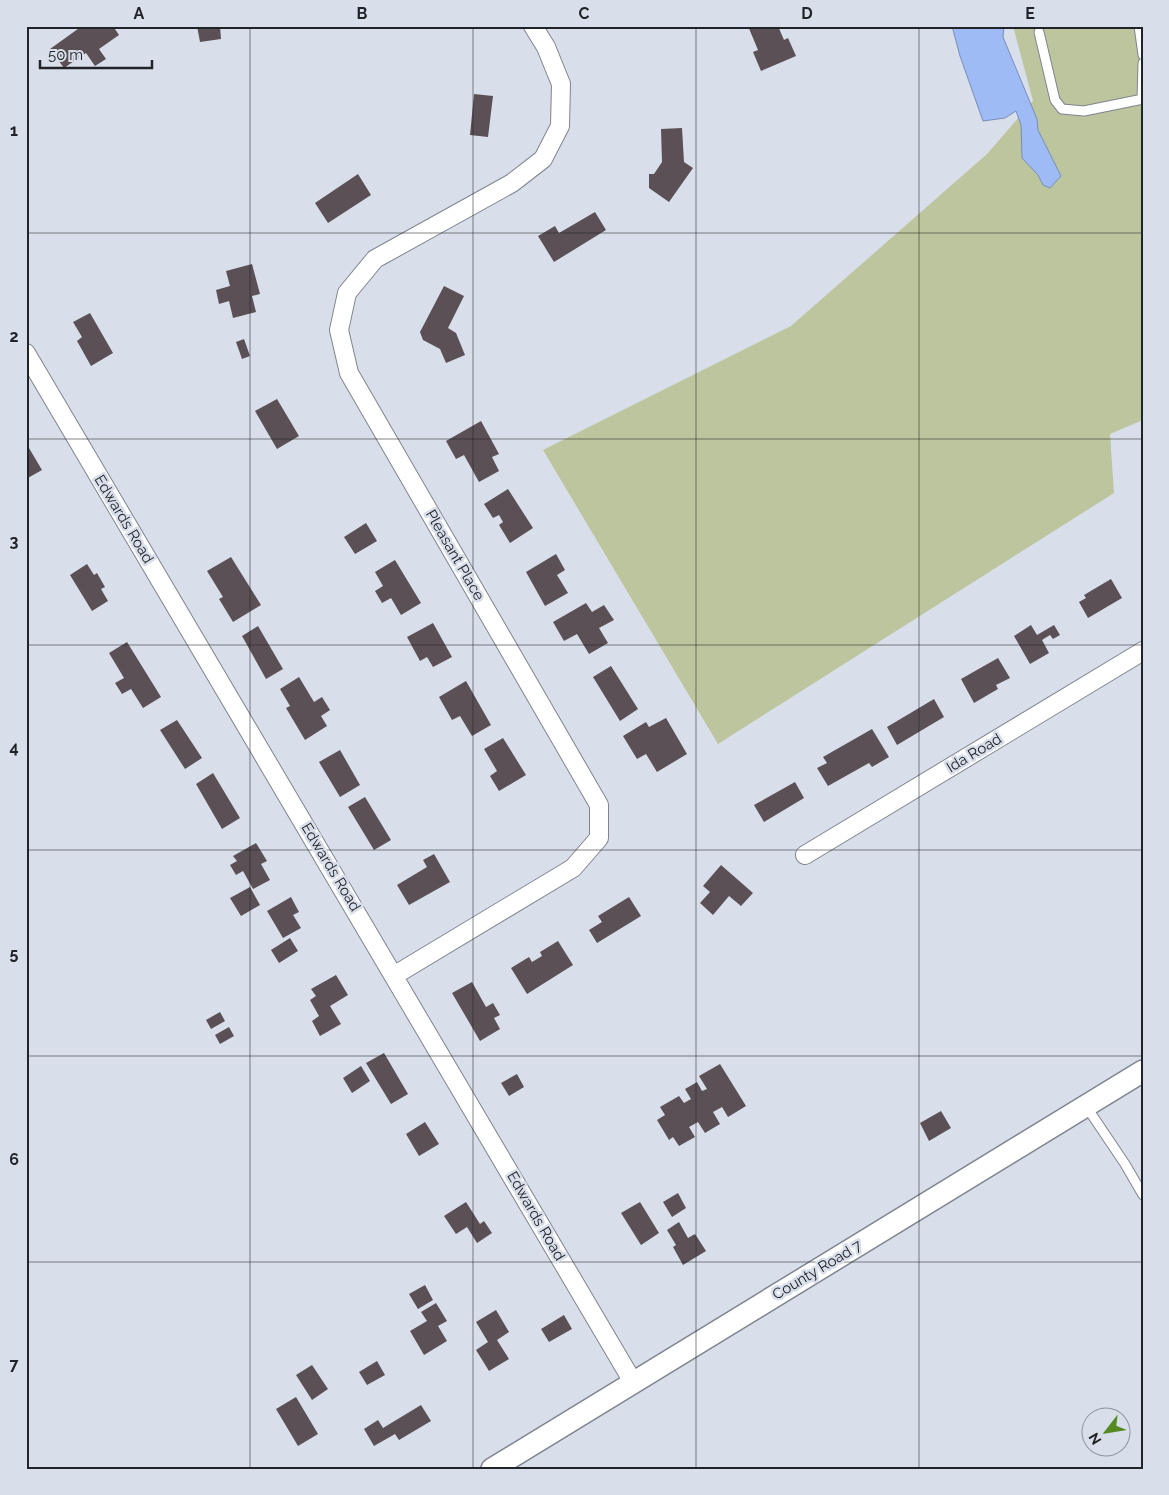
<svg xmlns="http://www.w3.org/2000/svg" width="1169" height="1495" font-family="Raleway,sans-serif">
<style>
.green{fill:#bcc59d}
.water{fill:#9ebbf5;stroke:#788db7}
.building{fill:#5a5055}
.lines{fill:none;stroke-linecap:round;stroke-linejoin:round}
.service-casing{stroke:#7f858f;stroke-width:11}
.minor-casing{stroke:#7f858f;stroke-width:20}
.tertiary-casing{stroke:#7f858f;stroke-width:24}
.service{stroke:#fff;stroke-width:9}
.minor{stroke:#fff;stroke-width:18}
.tertiary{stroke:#fff;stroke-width:21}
.grid{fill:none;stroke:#202327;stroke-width:1;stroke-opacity:0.55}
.labels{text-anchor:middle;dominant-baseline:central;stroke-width:5;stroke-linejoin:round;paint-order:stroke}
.street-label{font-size:15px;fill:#202327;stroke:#d9dfea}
.neatline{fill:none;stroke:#202327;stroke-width:2}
.grid-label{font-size:16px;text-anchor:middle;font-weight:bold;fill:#202327}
</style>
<rect width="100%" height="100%" fill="#d9dfea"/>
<path class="green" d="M 1013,26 L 1143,26 L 1143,420 L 1110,434 L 1114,493 L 718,744 L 543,450 L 791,326 L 987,154 L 1033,101 Z"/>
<path class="water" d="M 952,26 L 1004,26 L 1003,37 L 1037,119 L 1038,130 L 1061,176 L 1050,188 L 1043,185 L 1038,175 L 1022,158 L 1021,125 L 1016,111 L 1005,118 L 983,121 L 960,56 Z"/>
<path class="building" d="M 82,26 L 113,26 L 119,35 L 99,49 L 106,59 L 95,66 L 86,53 L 64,68 L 50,49 Z
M 197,26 L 220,26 L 221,39 L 200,42 Z
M 748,26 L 778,26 L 784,40 L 788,38 L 796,56 L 761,71 L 753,52 L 758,50 Z
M 474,94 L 493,96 L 488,137 L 470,135 Z
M 682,128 L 684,162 L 693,168 L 669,202 L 649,188 L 649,174 L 654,174 L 662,162 L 661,129 Z
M 358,174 L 371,195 L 328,223 L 315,203 Z
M 595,212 L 606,230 L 554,262 L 538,236 L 555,226 L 559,233 Z
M 252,264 L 260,294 L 252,296 L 256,312 L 233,318 L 229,301 L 219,304 L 216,290 L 230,286 L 226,271 Z
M 444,286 L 464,296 L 448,328 L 456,333 L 465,355 L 446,363 L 440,349 L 423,340 L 420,332 Z
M 90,313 L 113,353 L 91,366 L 77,341 L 82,337 L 73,322 Z
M 244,339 L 250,356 L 242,359 L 236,342 Z
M 277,399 L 299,436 L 277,449 L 255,411 Z
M 481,421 L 499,454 L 492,457 L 499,471 L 479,482 L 464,455 L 456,459 L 446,441 Z
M 26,443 L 42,470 L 26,479 Z
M 508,489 L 533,528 L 510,543 L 499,525 L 503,522 L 499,515 L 493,518 L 484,504 Z
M 366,523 L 377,541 L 355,554 L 344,537 Z
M 556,554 L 565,570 L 557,575 L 568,593 L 545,606 L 526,572 Z
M 231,557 L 261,605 L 233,622 L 219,599 L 223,597 L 207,571 Z
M 395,560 L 421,603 L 401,615 L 391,598 L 382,603 L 375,591 L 383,586 L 375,572 Z
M 87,564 L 94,575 L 97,573 L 105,587 L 101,589 L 108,601 L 92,611 L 70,575 Z
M 1111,579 L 1122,598 L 1088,618 L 1079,602 L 1086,598 L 1084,595 Z
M 586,603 L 592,612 L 604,605 L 614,620 L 599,628 L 608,643 L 589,654 L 577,634 L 564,641 L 553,622 Z
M 433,623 L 452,657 L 433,667 L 427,657 L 420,661 L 407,637 Z
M 1031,625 L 1037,635 L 1054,625 L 1060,635 L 1053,639 L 1050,635 L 1042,640 L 1049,653 L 1030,664 L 1014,636 Z
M 258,626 L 283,669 L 266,679 L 242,636 Z
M 127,642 L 161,697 L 143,708 L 131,689 L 122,694 L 115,683 L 124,678 L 109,653 Z
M 998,658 L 1010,678 L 996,685 L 998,689 L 974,703 L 961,679 Z
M 611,666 L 638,709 L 620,721 L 593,677 Z
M 299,677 L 314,702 L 322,697 L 330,710 L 321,716 L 327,726 L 305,740 L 286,708 L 290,706 L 280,689 Z
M 466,681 L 491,725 L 472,736 L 460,716 L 452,720 L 439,697 Z
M 934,699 L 944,717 L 897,745 L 887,727 Z
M 666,718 L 687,754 L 657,772 L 646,754 L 637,759 L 623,736 L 646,722 L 649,727 Z
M 177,720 L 202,758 L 185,769 L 160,730 Z
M 872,729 L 889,757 L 872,767 L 869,763 L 828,786 L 817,768 L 827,763 L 823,757 Z
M 503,738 L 526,775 L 499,791 L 490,776 L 497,771 L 484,749 Z
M 340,750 L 360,785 L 340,797 L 319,762 Z
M 213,773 L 240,818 L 222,829 L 196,784 Z
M 795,782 L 804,798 L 764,822 L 754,805 Z
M 365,797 L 391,840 L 374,850 L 348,807 Z
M 256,843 L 267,861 L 261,864 L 270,880 L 253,889 L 243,871 L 236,875 L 230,865 L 237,861 L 233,856 Z
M 434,854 L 450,882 L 409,905 L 397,885 L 427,867 L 423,860 Z
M 721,865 L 753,893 L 741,906 L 729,896 L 713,915 L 700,903 L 710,892 L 703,886 Z
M 250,887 L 260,905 L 241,916 L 230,898 Z
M 291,897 L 299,912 L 293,915 L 301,928 L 283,938 L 267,911 Z
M 629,897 L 641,916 L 597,943 L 589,930 L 602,922 L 598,916 Z
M 290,938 L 298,951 L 279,963 L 271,950 Z
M 558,941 L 573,965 L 527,994 L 511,968 L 529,957 L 532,962 L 542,956 L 540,952 Z
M 336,975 L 348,995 L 330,1006 L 341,1024 L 320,1036 L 312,1021 L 319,1016 L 310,1000 L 316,996 L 311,989 Z
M 472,982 L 486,1007 L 493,1003 L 500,1015 L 494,1018 L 500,1029 L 480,1041 L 452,993 Z
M 220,1012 L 225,1021 L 211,1029 L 206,1020 Z
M 229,1027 L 234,1036 L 220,1044 L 215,1035 Z
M 384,1053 L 408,1094 L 391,1104 L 366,1063 Z
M 720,1064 L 746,1106 L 728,1117 L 722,1107 L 713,1112 L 720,1124 L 705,1133 L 698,1122 L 689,1127 L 695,1137 L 679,1146 L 673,1137 L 669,1140 L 657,1120 L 665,1115 L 660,1107 L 679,1096 L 684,1103 L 691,1099 L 685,1089 L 697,1082 L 702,1091 L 707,1089 L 699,1076 Z
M 361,1066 L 370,1081 L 352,1093 L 343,1078 Z
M 517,1074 L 524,1087 L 509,1096 L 501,1083 Z
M 941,1111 L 951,1128 L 929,1141 L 920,1123 Z
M 425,1122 L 439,1144 L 419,1156 L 406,1134 Z
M 678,1193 L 686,1208 L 672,1217 L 663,1202 Z
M 466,1202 L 480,1224 L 484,1221 L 492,1233 L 477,1243 L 467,1227 L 456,1234 L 444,1216 Z
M 640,1202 L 659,1233 L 641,1245 L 621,1213 Z
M 679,1222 L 688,1238 L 695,1234 L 706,1251 L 683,1265 L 673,1247 L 676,1245 L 667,1230 Z
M 425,1285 L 433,1300 L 418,1309 L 409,1294 Z
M 436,1303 L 447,1321 L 438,1326 L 447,1341 L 424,1355 L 410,1331 L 427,1321 L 421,1312 Z
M 496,1310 L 509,1332 L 497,1340 L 509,1359 L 489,1371 L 476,1350 L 488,1342 L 476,1322 Z
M 564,1315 L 572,1329 L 549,1342 L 541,1329 Z
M 377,1361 L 385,1375 L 367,1385 L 359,1372 Z
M 312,1365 L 328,1389 L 312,1400 L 296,1375 Z
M 296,1397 L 318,1434 L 298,1446 L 276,1409 Z
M 421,1405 L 431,1421 L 399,1440 L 395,1434 L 374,1446 L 364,1429 L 378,1420 L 383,1428 Z"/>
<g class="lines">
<defs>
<path id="service" d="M 1139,26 L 1143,55
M 1039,32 L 1055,100 L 1062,109 L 1084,111 L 1143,99
M 1142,100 L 1143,63
M 1086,1106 L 1125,1164 L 1143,1195"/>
<path id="minor" d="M 26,353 L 633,1382
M 805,855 L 1143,651
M 395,975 L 573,868 L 599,838 L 599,805 L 349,373 L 339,330 L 347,293 L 375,259 L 512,183 L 543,159 L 560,126 L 561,84 L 546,47 L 533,26"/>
<path id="tertiary" d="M 492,1469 L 1143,1071"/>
</defs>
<use href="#service" class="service-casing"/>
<use href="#minor" class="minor-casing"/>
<use href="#tertiary" class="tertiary-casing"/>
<use href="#service" class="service"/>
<use href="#minor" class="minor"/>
<use href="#tertiary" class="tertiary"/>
</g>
<path class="grid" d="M 250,26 L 250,1469M 473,26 L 473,1469M 696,26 L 696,1469M 919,26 L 919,1469M 26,233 L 1143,233M 26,439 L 1143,439M 26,645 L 1143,645M 26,850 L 1143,850M 26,1056 L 1143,1056M 26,1262 L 1143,1262"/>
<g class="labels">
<g class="street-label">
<text transform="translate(124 519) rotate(59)">Edwards Road</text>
<text transform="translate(455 555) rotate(60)">Pleasant Place</text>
<text transform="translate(974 753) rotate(-31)">Ida Road</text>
<text transform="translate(331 867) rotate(59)">Edwards Road</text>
<text transform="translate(536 1216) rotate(60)">Edwards Road</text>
<text transform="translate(817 1270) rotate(-31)">County Road 7</text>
</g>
</g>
<rect width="1169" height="1495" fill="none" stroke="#d9dfea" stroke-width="55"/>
<g transform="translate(1106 1432) rotate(239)"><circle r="24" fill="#d9dfea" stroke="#8f949c"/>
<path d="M0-4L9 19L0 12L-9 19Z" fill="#558a22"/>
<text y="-8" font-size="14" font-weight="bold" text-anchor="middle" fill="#202327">N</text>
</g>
<path d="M40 60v8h112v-8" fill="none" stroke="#202327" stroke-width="2.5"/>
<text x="48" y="60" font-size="15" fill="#202327" stroke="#d9dfea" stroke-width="4" paint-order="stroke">50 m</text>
<rect x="28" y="28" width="1114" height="1440" class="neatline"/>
<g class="grid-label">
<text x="139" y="19">A</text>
<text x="362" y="19">B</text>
<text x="584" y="19">C</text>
<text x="807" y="19">D</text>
<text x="1030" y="19">E</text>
<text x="14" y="136">1</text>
<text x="14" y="342">2</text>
<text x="14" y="547">3</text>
<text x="14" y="753">4</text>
<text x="14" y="959">5</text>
<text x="14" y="1165">6</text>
<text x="14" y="1370">7</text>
</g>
</svg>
